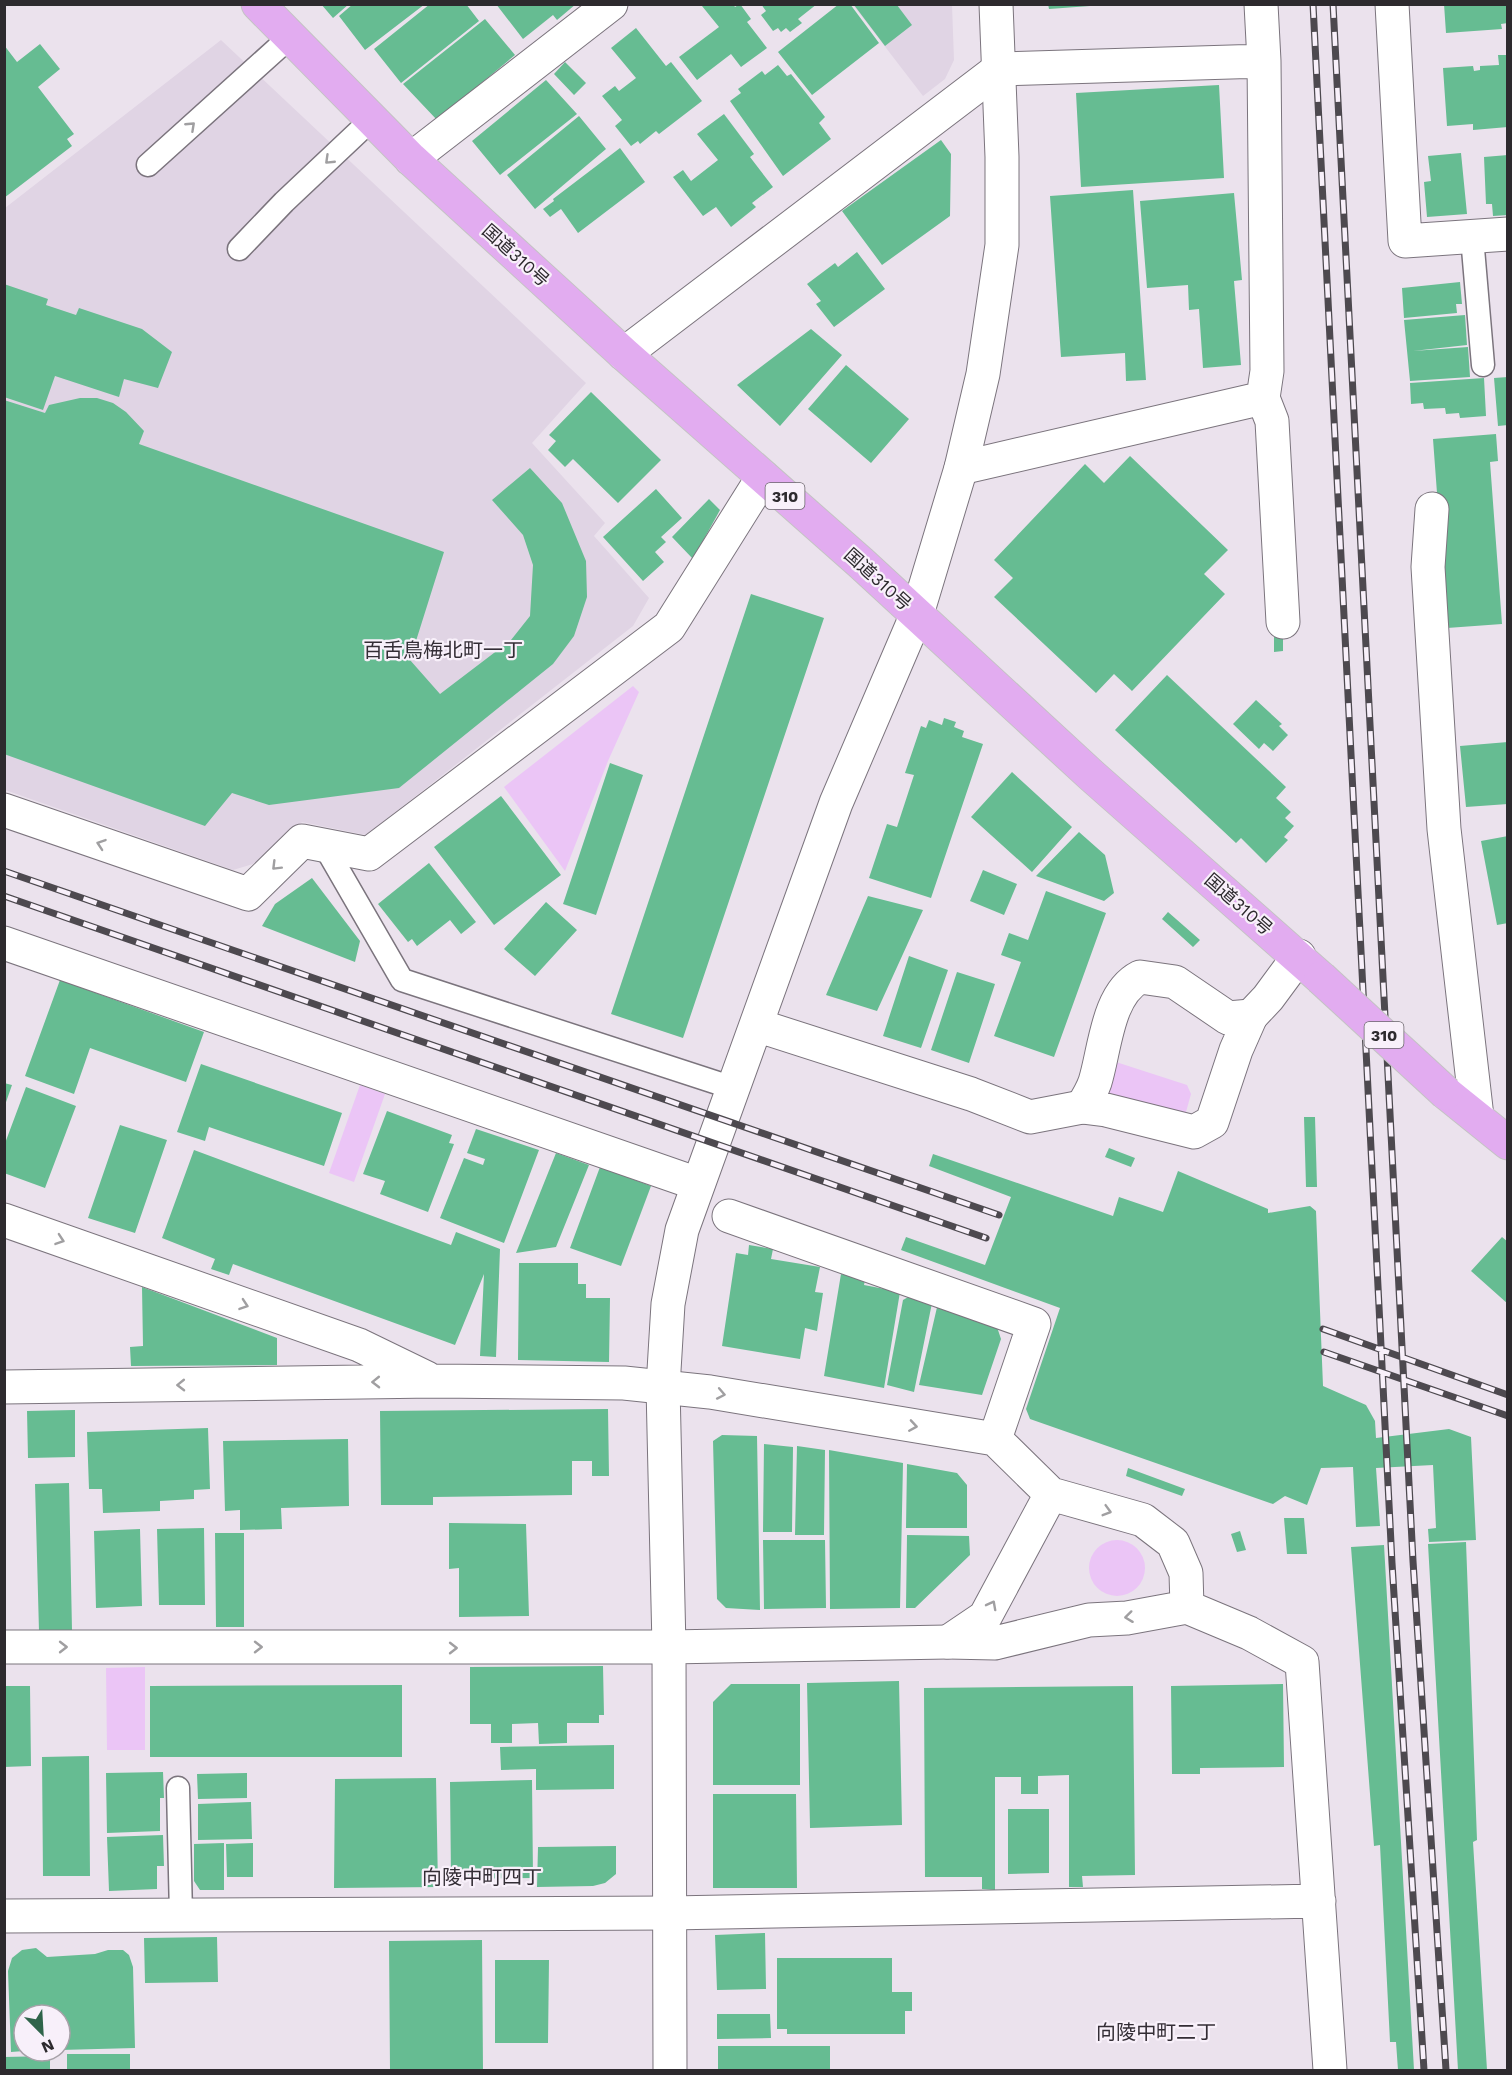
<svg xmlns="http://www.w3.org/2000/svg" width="1512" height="2075" font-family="'Work Sans','Noto Sans JP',sans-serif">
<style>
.built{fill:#e0d4e4}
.green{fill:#ebc5f6}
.building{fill:#66bc92}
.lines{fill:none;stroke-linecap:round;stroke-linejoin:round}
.service-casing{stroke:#7b747d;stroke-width:25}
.pedestrian-casing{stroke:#7b747d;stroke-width:35}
.minor-casing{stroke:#7b747d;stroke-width:35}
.tertiary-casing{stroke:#7b747d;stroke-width:35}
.trunk-casing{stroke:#c4c3c4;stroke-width:35}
.service{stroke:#fff;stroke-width:22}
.pedestrian{stroke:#fff;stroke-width:33}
.minor{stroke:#fff;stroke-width:33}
.tertiary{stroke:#fff;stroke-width:33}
.trunk{stroke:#e2acf0;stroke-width:33}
.rail-casing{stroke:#4d494f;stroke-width:7}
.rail{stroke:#f8f0fa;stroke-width:4.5;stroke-dasharray:14;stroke-linecap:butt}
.trunk-bridge-casing{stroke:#c4c3c4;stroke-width:35;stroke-linecap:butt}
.trunk-bridge{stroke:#e2acf0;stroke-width:33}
.oneway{stroke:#a09fa1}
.labels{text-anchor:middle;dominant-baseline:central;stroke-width:4.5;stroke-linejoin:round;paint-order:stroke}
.shield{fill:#f8f0fa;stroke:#6a656b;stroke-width:1.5}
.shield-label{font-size:16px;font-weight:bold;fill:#2d2a2e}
.street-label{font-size:18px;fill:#2d2a2e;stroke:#f8f0fa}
.neighbourhood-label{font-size:20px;fill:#332d35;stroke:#f8f0fa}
</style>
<rect width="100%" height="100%" fill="#ebe2ed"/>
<path class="built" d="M 853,5 L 952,5 L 954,60 L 945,79 L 923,96 Z
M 221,40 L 586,383 L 532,443 L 605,523 L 594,536 L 649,598 L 633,626 L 366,835 L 302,822 L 253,864 L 233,870 L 5,790 L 5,208 Z"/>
<path class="green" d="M 633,686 L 639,692 L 608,761 L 565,871 L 504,787 Z
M 1116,1062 L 1187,1085 L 1191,1094 L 1186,1112 L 1173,1118 L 1104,1093 Z
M 360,1085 L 385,1094 L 354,1182 L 329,1173 Z
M1089 1568a28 28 0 1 1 56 0a28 28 0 1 1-56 0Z
M 145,1667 L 145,1750 L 107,1750 L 106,1668 Z"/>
<path class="building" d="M 321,4 L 349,4 L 333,18 Z
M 353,4 L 425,4 L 365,50 L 339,16 Z
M 430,4 L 466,4 L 479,21 L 401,83 L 374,49 Z
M 496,4 L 576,4 L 557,20 L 553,15 L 523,39 Z
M 705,4 L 733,4 L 735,7 L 740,4 L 751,19 L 747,22 L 767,48 L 741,67 L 731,54 L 697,80 L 679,57 L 719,27 L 702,6 Z
M 761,4 L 817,4 L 798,19 L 802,23 L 790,32 L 786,28 L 781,32 L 778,28 L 773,31 L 761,15 L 766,11 Z
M 839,4 L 850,4 L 879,43 L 812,95 L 778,52 Z
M 1048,4 L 1090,4 L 1090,6 L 1049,9 Z
M 1444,4 L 1507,4 L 1508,23 L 1501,24 L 1502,29 L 1446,33 Z
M 854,5 L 897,5 L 912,25 L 885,46 Z
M 485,19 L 515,55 L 437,120 L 403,84 Z
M 636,28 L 666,66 L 671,62 L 702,101 L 659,134 L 656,131 L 640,144 L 638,141 L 631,146 L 615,126 L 622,120 L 602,96 L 615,86 L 619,91 L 636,78 L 611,48 Z
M 40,44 L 60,69 L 38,87 L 74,134 L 67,139 L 72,146 L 4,198 L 4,45 L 17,62 Z
M 1498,55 L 1508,55 L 1508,127 L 1473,130 L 1473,124 L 1447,126 L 1443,68 L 1473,66 L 1474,71 L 1480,70 L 1480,66 L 1499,65 Z
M 565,62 L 586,83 L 574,95 L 554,74 Z
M 778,65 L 787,76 L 791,74 L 825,117 L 819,123 L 831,139 L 783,176 L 730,101 L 741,93 L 738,89 L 762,71 L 765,75 Z
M 546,80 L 577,114 L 500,175 L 472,141 Z
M 1219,85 L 1224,178 L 1081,187 L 1076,93 Z
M 724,114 L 754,154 L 750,157 L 773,187 L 752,203 L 756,207 L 731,227 L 716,207 L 703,216 L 673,177 L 683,170 L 691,181 L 718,160 L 697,134 Z
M 579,116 L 606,149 L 535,209 L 507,175 Z
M 941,140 L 951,154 L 950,216 L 882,265 L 842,211 Z
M 620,148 L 645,182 L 578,233 L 561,209 L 550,217 L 543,209 L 554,201 L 553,199 Z
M 1461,153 L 1467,214 L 1427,217 L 1424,182 L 1431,181 L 1428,156 Z
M 1508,155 L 1508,215 L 1493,216 L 1492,204 L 1486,204 L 1484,157 Z
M 1133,190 L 1146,380 L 1126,381 L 1125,353 L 1061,357 L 1050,196 Z
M 1234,193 L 1242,280 L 1234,281 L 1241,365 L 1203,368 L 1199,309 L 1189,310 L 1188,285 L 1147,288 L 1140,201 Z
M 857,252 L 885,289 L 834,327 L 816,304 L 821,301 L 807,284 L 835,263 L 838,267 Z
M 1460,282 L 1462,304 L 1456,304 L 1457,313 L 1404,318 L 1402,288 Z
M 4,284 L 48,299 L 46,305 L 76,315 L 79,308 L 142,329 L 172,352 L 158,388 L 124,379 L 119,397 L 55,376 L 43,410 L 4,397 Z
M 1465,315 L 1467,345 L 1413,351 L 1468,347 L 1470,377 L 1410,381 L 1404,320 Z
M 811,329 L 842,355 L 780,426 L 737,385 Z
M 846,365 L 909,419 L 871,463 L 808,409 Z
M 1508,377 L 1508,425 L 1498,426 L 1494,378 Z
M 1484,378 L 1486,416 L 1460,418 L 1459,413 L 1446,414 L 1445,408 L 1424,409 L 1423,403 L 1411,404 L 1410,383 Z
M 591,392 L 661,460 L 618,503 L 573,459 L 565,467 L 548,450 L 556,441 L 549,435 Z
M 80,398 L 97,398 L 113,403 L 126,412 L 144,431 L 139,444 L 444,552 L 410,660 L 440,694 L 511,640 L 530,616 L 533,565 L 523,535 L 492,500 L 530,468 L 562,503 L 586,561 L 587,597 L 574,636 L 553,664 L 399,788 L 269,805 L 232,793 L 205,826 L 4,754 L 4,400 L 45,413 L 49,405 Z
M 1496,434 L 1498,461 L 1490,462 L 1502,624 L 1447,628 L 1433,439 Z
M 1130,456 L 1228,550 L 1204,574 L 1225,594 L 1132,691 L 1114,674 L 1096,693 L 994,597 L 1013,578 L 994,560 L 1085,464 L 1104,483 Z
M 656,489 L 682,518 L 661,537 L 666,542 L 655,552 L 664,562 L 643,581 L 603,537 Z
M 709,499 L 720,510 L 693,559 L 672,537 Z
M 751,594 L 824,618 L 683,1038 L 611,1014 Z
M 1283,635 L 1283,651 L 1274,652 L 1274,636 Z
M 1167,675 L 1286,787 L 1276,798 L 1291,812 L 1285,818 L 1294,826 L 1284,837 L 1288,840 L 1266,863 L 1241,838 L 1236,843 L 1115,730 Z
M 1256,700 L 1282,724 L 1279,726 L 1288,735 L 1273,751 L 1264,743 L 1259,749 L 1233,724 Z
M 944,718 L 956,722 L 954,727 L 964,731 L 962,737 L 983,744 L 931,898 L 869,878 L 887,824 L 897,827 L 914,775 L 905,773 L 921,726 L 926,728 L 929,720 L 942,725 Z
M 1508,742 L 1508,804 L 1466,807 L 1460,746 Z
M 610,763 L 643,775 L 596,915 L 563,904 Z
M 1012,772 L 1072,827 L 1032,872 L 971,817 Z
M 501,796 L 561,875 L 494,925 L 434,847 Z
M 1079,832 L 1105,855 L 1114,893 L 1104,901 L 1036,876 Z
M 1508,836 L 1508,923 L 1497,925 L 1481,841 Z
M 429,863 L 476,922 L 461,934 L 450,920 L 417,946 L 412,939 L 408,942 L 378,904 Z
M 983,870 L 1017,884 L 1004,915 L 970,901 Z
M 312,878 L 360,941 L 355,962 L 262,926 L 275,904 Z
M 1046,891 L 1106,913 L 1054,1057 L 994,1036 L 1021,962 L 1001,955 L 1009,933 L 1028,940 Z
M 868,896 L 923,910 L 877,1011 L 826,995 Z
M 546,902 L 577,930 L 535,976 L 504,949 Z
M 1168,912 L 1200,940 L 1193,947 L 1162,919 Z
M 909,956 L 948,970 L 921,1048 L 883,1036 Z
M 957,972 L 995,984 L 969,1063 L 931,1050 Z
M 60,980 L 204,1032 L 186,1082 L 90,1048 L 74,1094 L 25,1076 Z
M 201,1064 L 342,1113 L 324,1166 L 209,1127 L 205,1141 L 177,1132 Z
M 4,1083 L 12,1085 L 5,1105 L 4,1105 Z
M 26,1087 L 76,1106 L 45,1188 L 4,1173 L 4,1146 Z
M 387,1111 L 452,1135 L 449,1143 L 454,1144 L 428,1212 L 380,1194 L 385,1181 L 363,1174 Z
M 1304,1117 L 1315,1117 L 1317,1187 L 1306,1187 Z
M 120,1125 L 167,1140 L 135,1233 L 88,1218 Z
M 476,1129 L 539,1150 L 504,1243 L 440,1218 L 464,1158 L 483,1165 L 485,1159 L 467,1153 Z
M 1109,1148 L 1135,1158 L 1131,1167 L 1105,1157 Z
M 194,1150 L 451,1245 L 456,1232 L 500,1249 L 496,1357 L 480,1356 L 484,1274 L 455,1345 L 233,1264 L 229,1275 L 211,1269 L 215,1259 L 162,1238 Z
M 556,1153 L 589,1165 L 556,1247 L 516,1253 Z
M 933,1154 L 1113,1216 L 1119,1197 L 1163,1212 L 1178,1171 L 1268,1209 L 1268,1213 L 1310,1206 L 1316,1211 L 1323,1386 L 1366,1405 L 1375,1421 L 1376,1438 L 1449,1429 L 1471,1437 L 1476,1540 L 1429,1542 L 1428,1529 L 1436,1528 L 1433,1465 L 1376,1468 L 1380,1526 L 1356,1527 L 1353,1467 L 1321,1468 L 1307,1505 L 1285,1496 L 1273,1504 L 1030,1419 L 1026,1409 L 1060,1308 L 901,1250 L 906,1237 L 985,1265 L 1011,1197 L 929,1166 Z
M 600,1167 L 651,1186 L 621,1266 L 570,1248 Z
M 1502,1237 L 1508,1242 L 1508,1304 L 1471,1271 Z
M 749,1245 L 773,1249 L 771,1259 L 820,1267 L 815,1292 L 823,1293 L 817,1331 L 805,1328 L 800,1359 L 722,1346 L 736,1253 L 748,1255 Z
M 519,1263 L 578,1263 L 578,1284 L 586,1284 L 586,1298 L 610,1298 L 609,1362 L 518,1360 Z
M 841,1274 L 865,1280 L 864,1285 L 900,1292 L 884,1388 L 824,1376 Z
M 142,1287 L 277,1338 L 277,1365 L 131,1366 L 130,1347 L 143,1346 Z
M 910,1296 L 932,1303 L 914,1392 L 887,1385 L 903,1300 Z
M 938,1303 L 996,1324 L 1001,1339 L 982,1395 L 919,1385 Z
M 608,1409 L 609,1476 L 592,1476 L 592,1461 L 572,1461 L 572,1495 L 433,1497 L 433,1505 L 381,1505 L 380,1411 Z
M 75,1410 L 75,1457 L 28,1458 L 27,1411 Z
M 208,1428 L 210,1489 L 194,1490 L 194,1499 L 160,1501 L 160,1511 L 103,1513 L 102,1489 L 89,1489 L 87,1432 Z
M 722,1435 L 757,1436 L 760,1610 L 726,1608 L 717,1599 L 713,1441 Z
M 348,1439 L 349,1506 L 281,1508 L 282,1529 L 240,1530 L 240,1510 L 225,1511 L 223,1441 Z
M 764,1444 L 793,1447 L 792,1532 L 763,1532 Z
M 797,1446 L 825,1450 L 824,1535 L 795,1535 Z
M 829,1450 L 903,1463 L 900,1608 L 830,1609 Z
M 907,1464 L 957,1473 L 967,1485 L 967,1528 L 906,1528 Z
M 1128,1468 L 1185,1489 L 1182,1496 L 1126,1476 Z
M 69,1483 L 72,1630 L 39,1631 L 35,1484 Z
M 1284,1518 L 1304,1518 L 1307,1554 L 1287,1554 Z
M 449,1523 L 526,1524 L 529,1616 L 459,1617 L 459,1568 L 449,1569 Z
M 204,1528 L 205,1605 L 159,1605 L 157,1529 Z
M 140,1529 L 142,1606 L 96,1608 L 94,1531 Z
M 1240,1531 L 1246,1550 L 1237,1552 L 1231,1534 Z
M 215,1533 L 244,1533 L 244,1627 L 216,1627 Z
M 907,1535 L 969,1536 L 970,1555 L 915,1608 L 906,1608 Z
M 763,1540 L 825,1540 L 826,1608 L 764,1609 Z
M 1466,1542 L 1477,1840 L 1473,1842 L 1487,2070 L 1458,2070 L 1428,1544 Z
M 1384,1545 L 1414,2070 L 1398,2070 L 1396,2042 L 1390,2042 L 1380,1845 L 1374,1846 L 1351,1547 Z
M 603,1666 L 604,1715 L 599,1715 L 599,1723 L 567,1723 L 567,1743 L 539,1744 L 538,1723 L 512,1724 L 512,1743 L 491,1743 L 491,1724 L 470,1724 L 470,1667 Z
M 899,1681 L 902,1825 L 810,1828 L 807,1683 Z
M 731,1684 L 800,1684 L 800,1785 L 713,1785 L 713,1702 Z
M 1283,1684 L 1284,1767 L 1200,1768 L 1200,1774 L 1172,1774 L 1171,1686 Z
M 402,1685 L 402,1757 L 150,1757 L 150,1686 Z
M 4,1686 L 30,1686 L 31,1766 L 4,1767 Z
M 1133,1686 L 1135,1875 L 1082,1876 L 1083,1887 L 1069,1887 L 1069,1775 L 1038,1776 L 1038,1794 L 1021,1794 L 1021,1777 L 995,1777 L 995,1890 L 982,1889 L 982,1877 L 925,1877 L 924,1688 Z
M 614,1745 L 614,1789 L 536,1790 L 536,1769 L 501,1770 L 500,1747 Z
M 89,1756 L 90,1876 L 43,1876 L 42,1757 Z
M 163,1772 L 164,1798 L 160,1798 L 160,1831 L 107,1833 L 106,1773 Z
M 247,1773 L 247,1798 L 198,1799 L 197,1774 Z
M 436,1778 L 438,1887 L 334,1888 L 335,1779 Z
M 532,1780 L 533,1878 L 451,1879 L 450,1782 Z
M 713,1794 L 796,1794 L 797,1888 L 713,1888 Z
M 251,1802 L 252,1839 L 198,1840 L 198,1804 Z
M 1008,1809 L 1049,1809 L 1049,1873 L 1008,1874 Z
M 163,1835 L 164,1866 L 157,1866 L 157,1889 L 109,1891 L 107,1837 Z
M 224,1843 L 224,1890 L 200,1890 L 194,1881 L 194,1844 Z
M 253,1843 L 253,1877 L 227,1877 L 226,1844 Z
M 616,1846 L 616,1874 L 605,1883 L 593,1886 L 537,1887 L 538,1847 Z
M 765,1933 L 766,1989 L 717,1990 L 715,1935 Z
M 217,1937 L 218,1982 L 145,1983 L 144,1938 Z
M 482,1940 L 483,2070 L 390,2070 L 389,1941 Z
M 36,1948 L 47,1957 L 95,1954 L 108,1950 L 123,1950 L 129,1955 L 133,1967 L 135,2048 L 60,2050 L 60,2015 L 24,2015 L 24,2051 L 11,2052 L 8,1971 L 12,1958 L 22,1950 Z
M 777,1958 L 892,1958 L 892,1992 L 912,1992 L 912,2011 L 905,2011 L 905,2034 L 787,2034 L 787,2029 L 777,2029 Z
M 495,1960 L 549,1960 L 548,2043 L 495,2043 Z
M 717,2014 L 770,2014 L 771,2038 L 717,2039 Z
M 718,2046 L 830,2046 L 830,2070 L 718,2070 Z
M 67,2054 L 130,2054 L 130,2070 L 67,2070 Z
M 50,2056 L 50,2070 L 4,2070 L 4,2057 Z"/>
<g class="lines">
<defs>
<path id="service" d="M 148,165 L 290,37
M 1472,237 L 1483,365
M 239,249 L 284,202 L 371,120
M 324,845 L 402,980 L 733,1088
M 178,1788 L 181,1915"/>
<path id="pedestrian" d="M 729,1216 L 1034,1324 L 995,1439"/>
<path id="minor" d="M 1392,4 L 1405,241 L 1508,234
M 411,159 L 611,4
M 624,354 L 999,69 L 1264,61
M 1263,398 L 1272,421 L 1283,622
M 961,468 L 1263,398 L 1267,371 L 1264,61 L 1261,4
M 1432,509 L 1428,567 L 1444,829 L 1477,1117
M 4,810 L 248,894 L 302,841 L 369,854 L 669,627 L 763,477
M 4,943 L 698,1184
M 1140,977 L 1175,982 L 1228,1018 L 1251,1016 L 1236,1050 L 1212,1122 L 1194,1132 L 1106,1110 L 1082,1107 C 1087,1099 1092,1091 1095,1082 C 1105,1050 1107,994 1140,977 Z
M 4,1220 L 359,1345 L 427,1378
M 4,1387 L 434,1381 L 624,1383 L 710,1392 L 995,1439 L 1051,1494 L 1143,1520 L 1173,1543 L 1186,1573 L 1187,1607
M 948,1642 L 995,1643 L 1089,1620 L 1127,1618 L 1187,1607 L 1249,1633 L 1302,1662 L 1330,2070
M 948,1642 L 985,1617 L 1051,1494
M 4,1647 L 669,1647
M 4,1916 L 670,1913 L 1319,1901"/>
<path id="tertiary" d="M 1251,1016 L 1268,998 L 1299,956
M 756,1025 L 971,1094 L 1030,1117 L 1082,1107
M 669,1647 L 948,1642
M 670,2070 L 669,1647 L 663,1387 L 668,1304 L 682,1230 L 836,803 L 917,614 L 961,468 L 983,374 L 1002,245 L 1002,157 L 996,4"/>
<path id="trunk" d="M 258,4 L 411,159 L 624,354 L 861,563 L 1091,775 L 1321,978
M 1446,1093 L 1508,1143"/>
</defs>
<use href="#service" class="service-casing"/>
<use href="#pedestrian" class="pedestrian-casing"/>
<use href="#minor" class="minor-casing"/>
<use href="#tertiary" class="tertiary-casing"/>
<use href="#trunk" class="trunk-casing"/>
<use href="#service" class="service"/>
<use href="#pedestrian" class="pedestrian"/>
<use href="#minor" class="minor"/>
<use href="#tertiary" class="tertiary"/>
<use href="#trunk" class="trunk"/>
<defs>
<path id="rail" d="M 1313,4 L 1392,1563 L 1424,2070
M 1333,4 L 1413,1561 L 1446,2070
M 4,871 L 999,1215
M 4,896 L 986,1238
M 1323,1329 L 1508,1395
M 1324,1352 L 1508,1416"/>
</defs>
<use href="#rail" class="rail-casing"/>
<use href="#rail" class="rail"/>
<defs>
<path id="trunk-bridge" d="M 1321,978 L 1446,1093"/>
</defs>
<use href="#trunk-bridge" class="trunk-bridge-casing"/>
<use href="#trunk-bridge" class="trunk-bridge"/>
</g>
<defs><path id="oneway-chevron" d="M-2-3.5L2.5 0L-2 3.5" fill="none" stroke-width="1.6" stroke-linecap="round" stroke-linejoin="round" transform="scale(1.5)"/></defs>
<g class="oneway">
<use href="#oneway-chevron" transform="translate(191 126) rotate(-43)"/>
<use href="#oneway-chevron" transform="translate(329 160) rotate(136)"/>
<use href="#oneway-chevron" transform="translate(101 844) rotate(-161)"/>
<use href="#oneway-chevron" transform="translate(276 866) rotate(135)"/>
<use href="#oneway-chevron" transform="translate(60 1240) rotate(19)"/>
<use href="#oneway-chevron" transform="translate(244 1305) rotate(19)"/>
<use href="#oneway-chevron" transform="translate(376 1382) rotate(179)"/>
<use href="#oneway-chevron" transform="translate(181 1385) rotate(179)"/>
<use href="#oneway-chevron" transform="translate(721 1394) rotate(11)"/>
<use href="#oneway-chevron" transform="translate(913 1426) rotate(9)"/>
<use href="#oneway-chevron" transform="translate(1107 1511) rotate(16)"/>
<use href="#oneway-chevron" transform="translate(992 1605) rotate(-62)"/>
<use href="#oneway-chevron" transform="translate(1129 1617) rotate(173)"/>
<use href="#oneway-chevron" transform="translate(63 1647)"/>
<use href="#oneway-chevron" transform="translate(258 1647)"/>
<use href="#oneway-chevron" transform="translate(453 1648)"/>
</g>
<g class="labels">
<g class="shield">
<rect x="765.5" y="483" width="39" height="26" rx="4.5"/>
<rect x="1364.5" y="1022" width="39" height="26" rx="4.5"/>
</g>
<g class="shield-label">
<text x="785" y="496">310</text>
<text x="1384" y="1035">310</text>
</g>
<g class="street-label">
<text transform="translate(516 255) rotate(42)">国道310号</text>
<text transform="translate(878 579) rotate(42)">国道310号</text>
<text transform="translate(1239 904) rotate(41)">国道310号</text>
</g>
<g class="neighbourhood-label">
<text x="443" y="650">百舌鳥梅北町一丁</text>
<text x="482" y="1877">向陵中町四丁</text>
<text x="1156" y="2032">向陵中町二丁</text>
</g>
</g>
<rect width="1512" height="2075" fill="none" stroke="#2d2a2e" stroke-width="12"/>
<g transform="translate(42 2033) rotate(156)"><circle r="28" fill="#f8f0fa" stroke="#a7a1a8" stroke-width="1.5"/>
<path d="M0-4.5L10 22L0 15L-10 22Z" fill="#2f644a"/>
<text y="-9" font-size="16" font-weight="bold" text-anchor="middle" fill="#2d2a2e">N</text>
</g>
</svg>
